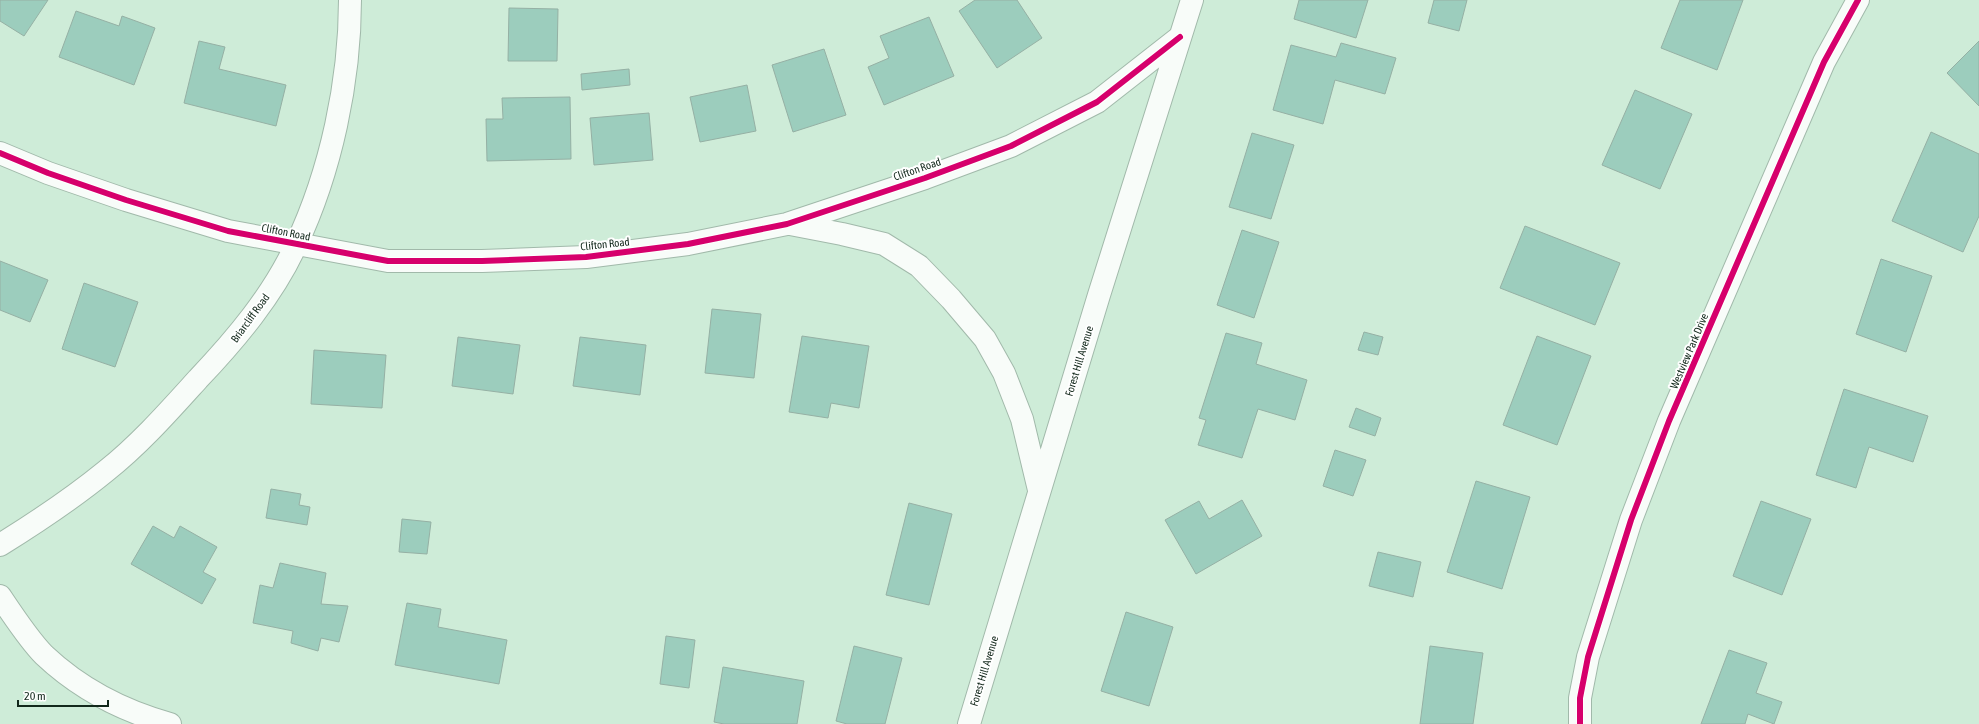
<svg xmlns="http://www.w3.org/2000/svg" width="1979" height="724" font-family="'Asap Condensed',sans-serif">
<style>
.building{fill:#9ccdbd;stroke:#95b0a4}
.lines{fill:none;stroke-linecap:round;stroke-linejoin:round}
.minor-casing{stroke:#a1b9aa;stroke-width:24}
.minor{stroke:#f8fcf9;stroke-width:22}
.cycleway-casing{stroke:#fff;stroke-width:8}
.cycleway{stroke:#d6006c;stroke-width:6}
.labels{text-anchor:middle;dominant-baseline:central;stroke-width:4;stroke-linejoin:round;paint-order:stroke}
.street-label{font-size:11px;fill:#12281b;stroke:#fff}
</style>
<rect width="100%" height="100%" fill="#ceecd8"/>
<path class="building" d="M 0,0 L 48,0 L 24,36 L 0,21 Z
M 975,0 L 1017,0 L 1042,38 L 997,68 L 959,11 Z
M 1299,0 L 1368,0 L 1356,38 L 1294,19 Z
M 1434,0 L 1467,0 L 1459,31 L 1428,23 Z
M 1680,0 L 1743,0 L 1717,70 L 1661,48 Z
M 509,8 L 558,9 L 557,61 L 508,61 Z
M 76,11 L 119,26 L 122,16 L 155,28 L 134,85 L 59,57 Z
M 929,17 L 954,76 L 884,105 L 868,67 L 889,58 L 880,36 Z
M 199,41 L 225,47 L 219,69 L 286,85 L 276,126 L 184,103 Z
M 1979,41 L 1979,106 L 1947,73 Z
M 1341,43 L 1396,58 L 1385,94 L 1335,80 L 1323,124 L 1273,110 L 1291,45 L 1336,57 Z
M 824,49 L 846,115 L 793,132 L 772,65 Z
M 629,69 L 630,85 L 582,90 L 581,74 Z
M 747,85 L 756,131 L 700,142 L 690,97 Z
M 1635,90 L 1692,114 L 1660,189 L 1602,165 Z
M 570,97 L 571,159 L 487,161 L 486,119 L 503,119 L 502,98 Z
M 649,113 L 653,160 L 594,165 L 590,118 Z
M 1931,132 L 1979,154 L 1979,216 L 1963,252 L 1892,221 Z
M 1252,133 L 1294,145 L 1271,219 L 1229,207 Z
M 1525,226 L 1620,263 L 1595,325 L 1500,288 Z
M 1242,230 L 1279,242 L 1254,318 L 1217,305 Z
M 1881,259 L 1932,276 L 1906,352 L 1856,334 Z
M 0,261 L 48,280 L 30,322 L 0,310 Z
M 84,283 L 138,302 L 115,367 L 62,349 Z
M 712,309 L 761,314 L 754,378 L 705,373 Z
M 1364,332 L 1383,337 L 1378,355 L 1358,350 Z
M 1226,333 L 1262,343 L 1256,364 L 1307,380 L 1295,420 L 1258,409 L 1242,458 L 1198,445 L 1206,420 L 1199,418 Z
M 802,336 L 869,346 L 859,408 L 831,403 L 828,418 L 789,412 Z
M 1537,336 L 1591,356 L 1557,445 L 1503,425 Z
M 458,337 L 520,345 L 513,394 L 452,386 Z
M 580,337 L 646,345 L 640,395 L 573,386 Z
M 314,350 L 386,355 L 382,408 L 311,404 Z
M 1844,389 L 1928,416 L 1913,462 L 1869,447 L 1856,488 L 1816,475 Z
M 1356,408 L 1381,418 L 1375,436 L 1349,427 Z
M 1335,450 L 1366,460 L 1353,496 L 1323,486 Z
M 1476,481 L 1530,497 L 1502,589 L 1447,572 Z
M 271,489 L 301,494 L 299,505 L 310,507 L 307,525 L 266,518 Z
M 1242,500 L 1262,536 L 1196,574 L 1165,520 L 1199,501 L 1209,519 Z
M 1761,501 L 1811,519 L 1782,595 L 1733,576 Z
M 909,503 L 952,514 L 929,605 L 886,595 Z
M 402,519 L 431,522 L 427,554 L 399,552 Z
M 153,526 L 174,538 L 180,526 L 217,547 L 203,572 L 216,579 L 202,604 L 131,564 Z
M 1378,552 L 1421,562 L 1413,597 L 1369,586 Z
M 280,563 L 326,573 L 321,604 L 348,606 L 339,642 L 321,638 L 318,651 L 291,643 L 293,631 L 253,623 L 260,585 L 273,588 Z
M 407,603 L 441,609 L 438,627 L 507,640 L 499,684 L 395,665 Z
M 1126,612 L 1173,627 L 1149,706 L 1101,691 Z
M 666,636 L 695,640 L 689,688 L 660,684 Z
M 854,646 L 902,658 L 885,724 L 847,724 L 836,721 Z
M 1430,646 L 1483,653 L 1473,724 L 1420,724 Z
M 1729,650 L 1767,663 L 1756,693 L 1782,702 L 1774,724 L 1748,714 L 1745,724 L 1701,724 Z
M 723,667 L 804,681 L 797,724 L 724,724 L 714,722 Z"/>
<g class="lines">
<defs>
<path id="minor" d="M 0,153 L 48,173 L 126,200 L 228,231 L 388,261 L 482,261 L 586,257 L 688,244 L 787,224 L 925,178 L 1011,146 L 1097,102 L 1180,37
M 790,224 L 842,234 L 884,244 L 919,266 L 951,299 L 985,339 L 1004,373 L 1022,419 L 1039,490
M 0,545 C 37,522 73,498 106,471 C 140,444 169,411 198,379 C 236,339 273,295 296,245 C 331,171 350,81 350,0
M 0,596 C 12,614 29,640 44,655 C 80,689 123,711 170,724
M 969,724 L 1099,295 L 1192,0
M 1580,724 L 1580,698 L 1588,657 L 1631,520 L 1669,421 L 1824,62 L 1858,0"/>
</defs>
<use href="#minor" class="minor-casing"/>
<use href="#minor" class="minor"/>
<defs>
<path id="cycleway" d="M 0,153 L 48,173 L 126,200 L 228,231 L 388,261 L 482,261 L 586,257 L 688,244 L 787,224 L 925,178 L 1011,146 L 1097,102 L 1180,37
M 1580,724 L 1580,698 L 1588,657 L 1631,520 L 1669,421 L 1824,62 L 1858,0"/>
</defs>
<use href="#cycleway" class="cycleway-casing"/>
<use href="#cycleway" class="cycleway"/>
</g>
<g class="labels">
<g class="street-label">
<text transform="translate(917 169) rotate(-19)">Clifton Road</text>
<text transform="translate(286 232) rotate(11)">Clifton Road</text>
<text transform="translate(605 244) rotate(-6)">Clifton Road</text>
<text transform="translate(250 318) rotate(-54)">Briarcliff Road</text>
<text transform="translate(1689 351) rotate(-67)">Westview Park Drive</text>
<text transform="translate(1079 361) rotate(-73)">Forest Hill Avenue</text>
<text transform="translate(984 671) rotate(-73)">Forest Hill Avenue</text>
</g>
</g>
<path d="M18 700v6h90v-6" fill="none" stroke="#12281b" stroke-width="2"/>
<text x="24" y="700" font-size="12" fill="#12281b" stroke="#ffffff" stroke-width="3" paint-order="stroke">20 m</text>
</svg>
